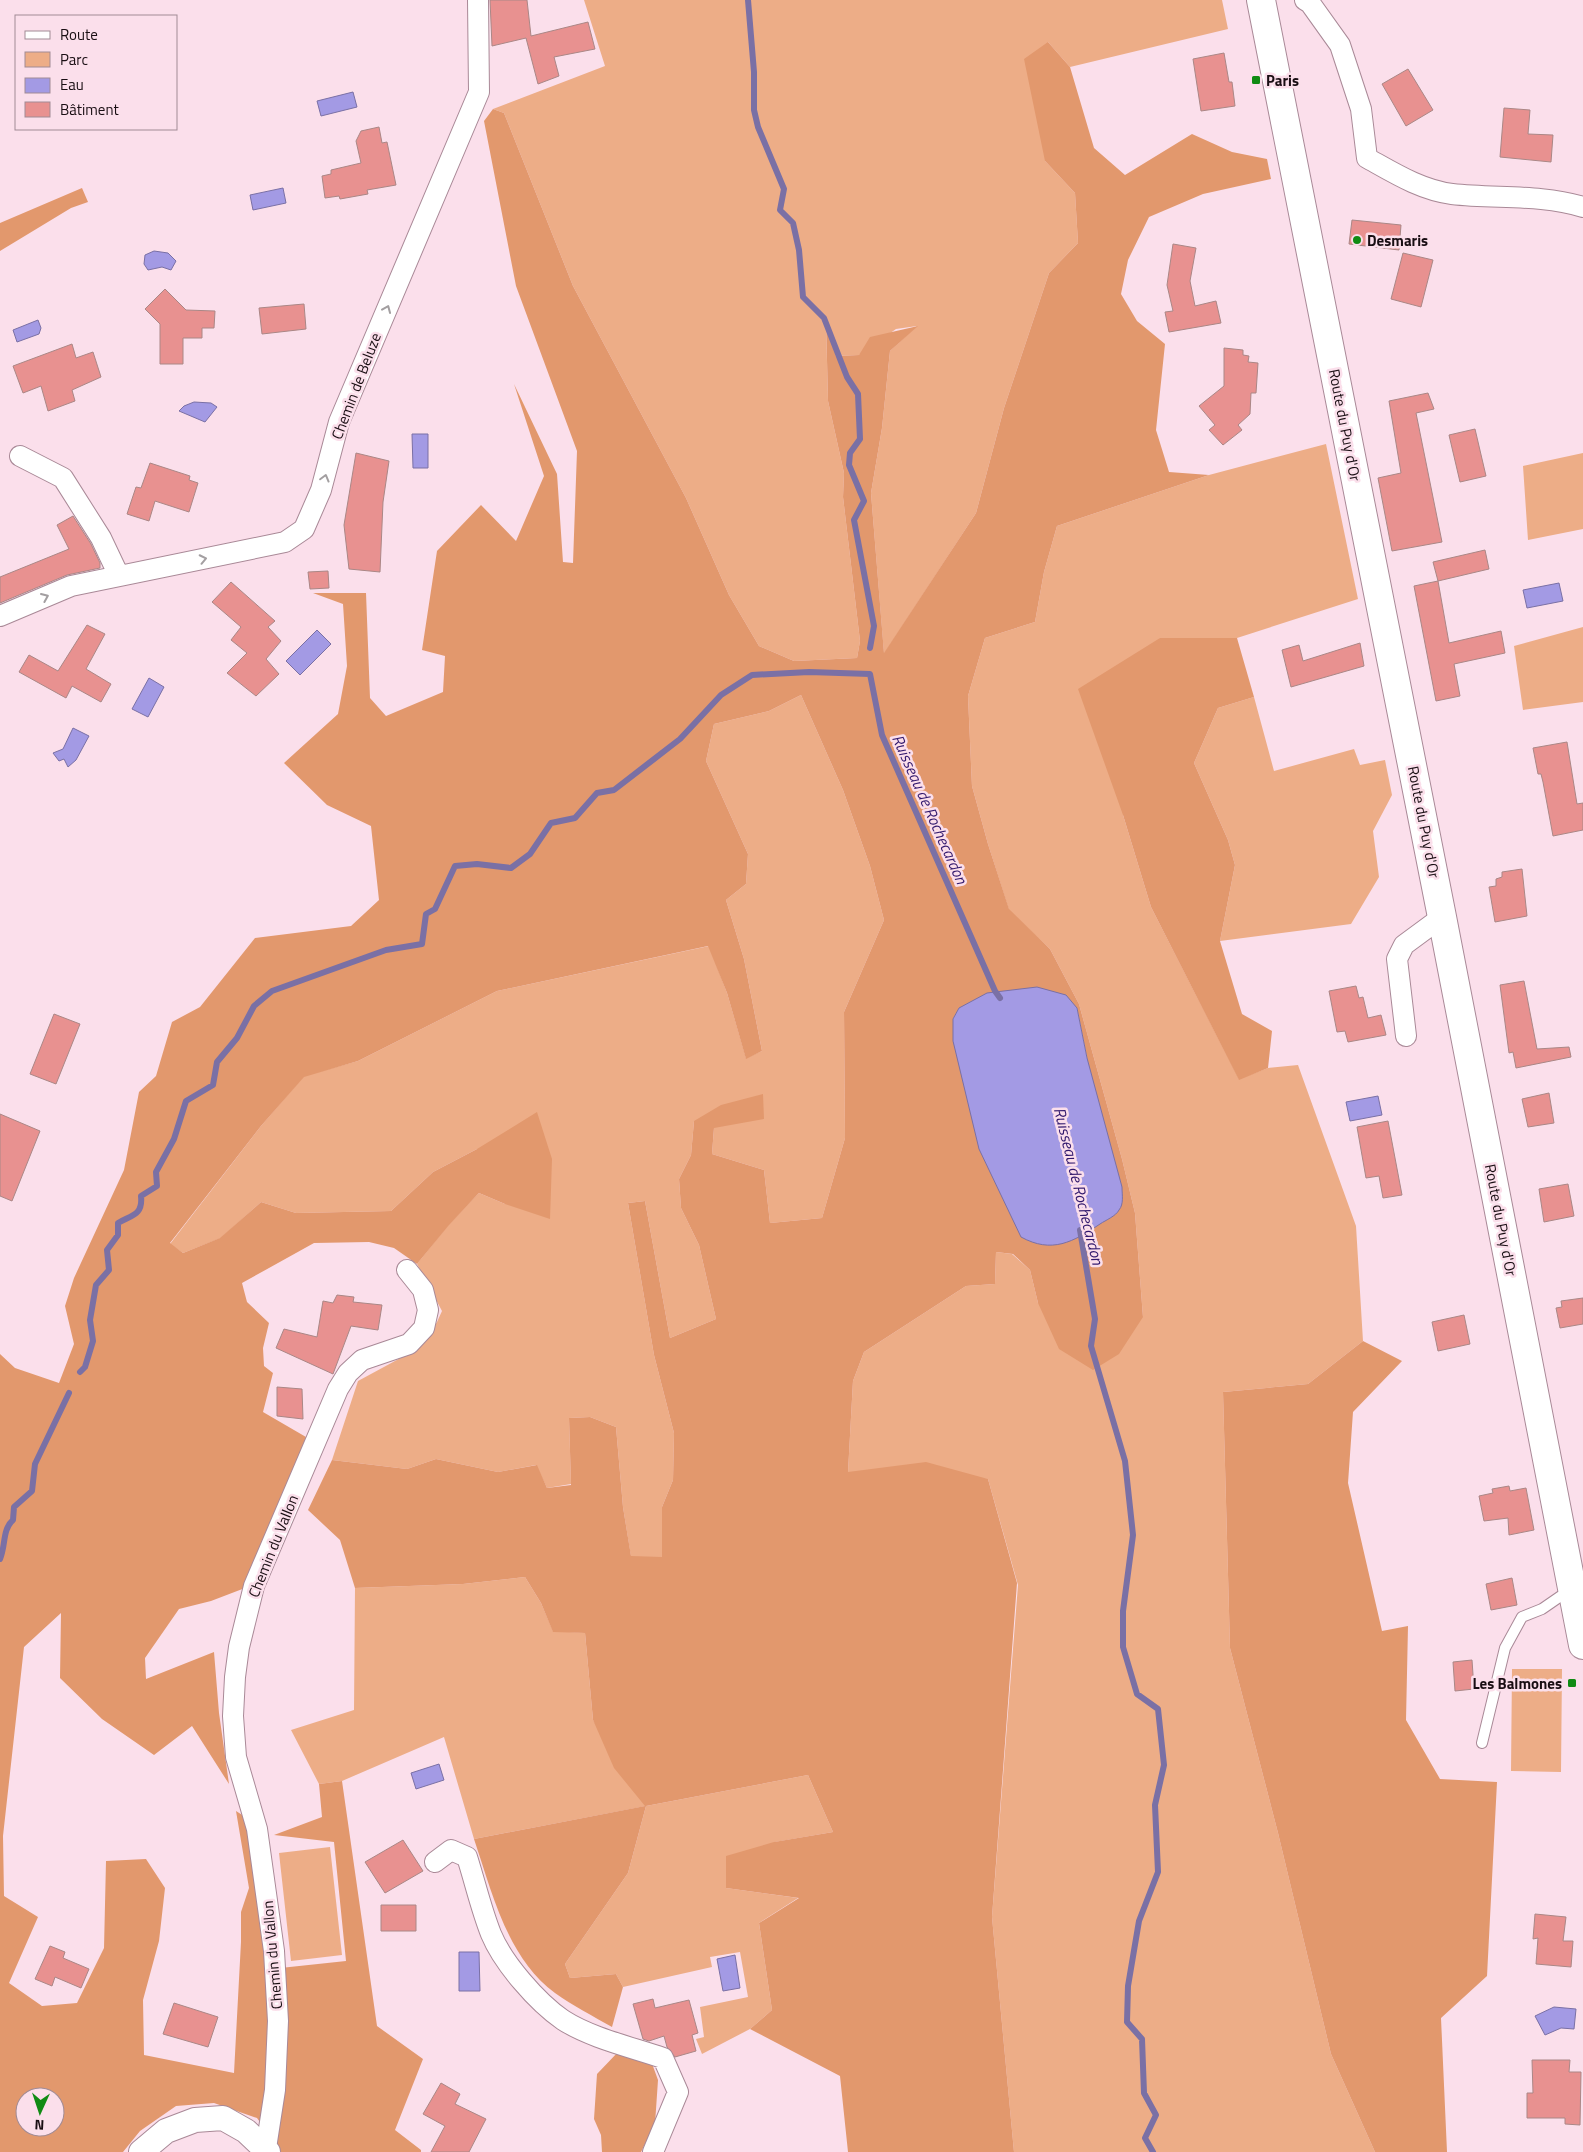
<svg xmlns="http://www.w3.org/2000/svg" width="1583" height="2152" font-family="'Titillium Web',sans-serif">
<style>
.green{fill:#edad87}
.forest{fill:#e2986d;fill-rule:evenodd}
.water{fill:#a39ae4;stroke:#7a70a5}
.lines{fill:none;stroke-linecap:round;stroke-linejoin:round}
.stream{stroke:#7a70a5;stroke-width:6}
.building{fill:#e89190;stroke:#aa8786}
.service-casing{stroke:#a98997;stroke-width:12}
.minor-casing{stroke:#a98997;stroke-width:22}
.tertiary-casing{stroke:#a98997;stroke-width:26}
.secondary-casing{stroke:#a98997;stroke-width:30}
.service{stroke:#fff;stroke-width:10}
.minor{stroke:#fff;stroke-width:20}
.tertiary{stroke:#fff;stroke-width:24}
.secondary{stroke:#fff;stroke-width:28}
.oneway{stroke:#a39fa1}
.poi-dot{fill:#108b13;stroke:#fbdfeb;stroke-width:2}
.labels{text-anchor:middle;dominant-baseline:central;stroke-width:5;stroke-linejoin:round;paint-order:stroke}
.poi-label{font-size:15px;font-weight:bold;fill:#190e13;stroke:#fbdfeb;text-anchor:start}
.street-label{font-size:15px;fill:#190e13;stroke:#fbdfeb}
.water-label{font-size:16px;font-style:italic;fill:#31186d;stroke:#fbdfeb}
</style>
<rect width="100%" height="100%" fill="#fbdfeb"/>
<path class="green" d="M 584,0 L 1222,0 L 1228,29 L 1070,67 L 1048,42 L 1045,161 L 1075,193 L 1078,243 L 1049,273 L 1004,408 L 976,513 L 884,654 L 871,493 L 882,428 L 890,351 L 917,326 L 896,329 L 859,355 L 836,356 L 826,322 L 828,401 L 844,473 L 843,497 L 860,641 L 857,658 L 794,661 L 759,646 L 729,595 L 686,498 L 573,286 L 504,113 L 493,109 L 605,66 Z
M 1326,444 L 1358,599 L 1237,638 L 1160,638 L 1123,815 L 1151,907 L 1239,1079 L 1268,1068 L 1298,1065 L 1356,1226 L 1363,1341 L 1308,1384 L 1223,1392 L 1230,1648 L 1278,1833 L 1331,2054 L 1375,2152 L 1014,2152 L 992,1917 L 1018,1585 L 988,1479 L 848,1472 L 853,1381 L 864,1352 L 966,1286 L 995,1284 L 996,1252 L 1012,1254 L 1030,1270 L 1038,1303 L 1143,1317 L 1135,1213 L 1122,1159 L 1079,1004 L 1050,949 L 1009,910 L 988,844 L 972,786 L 968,696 L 985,638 L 1035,622 L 1044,572 L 1057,526 L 1209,475 Z
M 1583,453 L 1583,529 L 1528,540 L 1523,466 Z
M 1583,627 L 1583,702 L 1523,710 L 1514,646 Z
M 801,695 L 843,790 L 870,866 L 884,920 L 844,1012 L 845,1138 L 822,1218 L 770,1223 L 764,1170 L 712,1154 L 714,1128 L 694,1121 L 691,1155 L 679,1179 L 681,1208 L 699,1245 L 716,1319 L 670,1338 L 645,1201 L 628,1203 L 654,1355 L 674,1433 L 673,1480 L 662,1507 L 663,1558 L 631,1557 L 623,1507 L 616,1427 L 590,1417 L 569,1418 L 571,1484 L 547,1488 L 536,1465 L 498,1472 L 436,1459 L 407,1469 L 332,1460 L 358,1381 L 419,1348 L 437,1322 L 442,1311 L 417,1264 L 449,1224 L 479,1193 L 505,1204 L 477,1149 L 433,1172 L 391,1211 L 296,1213 L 261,1202 L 221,1238 L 183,1253 L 170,1244 L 261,1126 L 304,1076 L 358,1061 L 497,991 L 709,946 L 727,993 L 746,1058 L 762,1051 L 744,959 L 726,900 L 746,884 L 748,854 L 706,761 L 714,724 L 769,711 Z
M 1254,697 L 1274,771 L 1354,749 L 1360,765 L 1385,760 L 1392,795 L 1373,831 L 1379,877 L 1351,924 L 1220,941 L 1235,865 L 1228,840 L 1194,763 L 1218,708 Z
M 525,1577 L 541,1603 L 553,1631 L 585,1633 L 593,1720 L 646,1806 L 808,1775 L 833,1832 L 775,1842 L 726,1888 L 798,1898 L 759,1923 L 772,2010 L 750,2029 L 702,2054 L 696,2039 L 704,2037 L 700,2007 L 748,1997 L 740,1952 L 710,1957 L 712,1967 L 623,1987 L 616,1974 L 570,1978 L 565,1964 L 628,1873 L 646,1806 L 474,1839 L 444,1737 L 342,1781 L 319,1784 L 291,1730 L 354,1710 L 355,1588 L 463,1584 Z
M 1512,1669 L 1562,1669 L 1561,1772 L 1511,1771 Z
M 330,1847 L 342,1955 L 291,1961 L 279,1853 Z"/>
<path class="forest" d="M 1048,42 L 1070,67 L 1094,148 L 1125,175 L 1192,134 L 1232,152 L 1267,159 L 1271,179 L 1203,194 L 1149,217 L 1128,260 L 1121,294 L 1137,321 L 1165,344 L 1156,430 L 1169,472 L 1209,475 L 1057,526 L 1044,572 L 1035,622 L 985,638 L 968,696 L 972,786 L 988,844 L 1009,909 L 1050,949 L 1079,1004 L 1122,1159 L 1135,1213 L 1143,1317 L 1119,1354 L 1093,1370 L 1059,1349 L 1038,1303 L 1030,1270 L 1013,1254 L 996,1252 L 995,1284 L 966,1286 L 864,1352 L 853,1381 L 848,1472 L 926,1462 L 988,1479 L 1017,1583 L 992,1917 L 1014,2152 L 848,2152 L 840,2076 L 750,2029 L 772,2010 L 759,1923 L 799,1898 L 726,1888 L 726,1856 L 774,1842 L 833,1832 L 808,1775 L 646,1806 L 628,1873 L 565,1964 L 570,1978 L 616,1974 L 623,1987 L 612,2027 C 593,2016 573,2006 555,1993 C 507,1958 492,1892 474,1839 L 645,1806 L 614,1768 L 593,1720 L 585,1633 L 553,1632 L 541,1603 L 525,1577 L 463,1584 L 355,1588 L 340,1540 L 308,1510 L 332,1460 L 407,1469 L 436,1459 L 498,1472 L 537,1465 L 547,1488 L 571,1485 L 569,1418 L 590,1417 L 616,1427 L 623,1507 L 631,1556 L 662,1557 L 662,1507 L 673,1480 L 674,1433 L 654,1355 L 628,1203 L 645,1201 L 670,1338 L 716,1319 L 699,1245 L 681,1208 L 679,1179 L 691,1155 L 694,1121 L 721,1105 L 763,1094 L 764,1119 L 714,1128 L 712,1154 L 764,1170 L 770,1223 L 822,1218 L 845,1138 L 844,1012 L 884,920 L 870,866 L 843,790 L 801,695 L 769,711 L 714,724 L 706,761 L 748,854 L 746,884 L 726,900 L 744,959 L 762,1051 L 746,1059 L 727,993 L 708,946 L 497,991 L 358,1061 L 304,1077 L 261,1126 L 170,1243 L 183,1253 L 220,1238 L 261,1202 L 296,1213 L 391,1211 L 433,1172 L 477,1149 L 537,1112 L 552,1159 L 550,1219 L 505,1204 L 479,1193 L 449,1225 L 417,1264 L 394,1248 L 369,1242 L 314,1243 L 242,1283 L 247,1302 L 269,1323 L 263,1348 L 264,1366 L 273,1373 L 263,1412 L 306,1437 L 285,1493 L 245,1588 L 211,1601 L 179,1609 L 145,1658 L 146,1679 L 214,1652 L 219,1713 L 229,1784 L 192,1726 L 154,1755 L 102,1719 L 60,1678 L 61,1613 L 24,1647 L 3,1836 L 4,1896 L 38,1917 L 9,1983 L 42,2006 L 77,2003 L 104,1948 L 106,1861 L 146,1859 L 165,1888 L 159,1941 L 143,2000 L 144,2055 L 234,2073 L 241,1942 L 241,1912 L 249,1888 L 236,1811 L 250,1820 L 271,1969 L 346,1961 L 334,1842 L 274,1835 L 322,1817 L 319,1784 L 342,1781 L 377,2026 L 423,2059 L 395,2130 L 421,2150 L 421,2152 L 281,2152 L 257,2118 L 214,2103 L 176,2106 L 140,2131 L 123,2152 L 0,2152 L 0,1354 L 15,1368 L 59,1383 L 74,1344 L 65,1306 L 74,1278 L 124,1170 L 139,1092 L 156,1076 L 172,1022 L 200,1007 L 255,938 L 351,926 L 379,900 L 371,826 L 327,805 L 284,763 L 338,714 L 347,666 L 343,604 L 313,593 L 366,593 L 370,698 L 386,716 L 443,692 L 445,656 L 422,650 L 437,551 L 481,505 L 516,541 L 544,476 L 514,384 L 557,474 L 563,562 L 573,563 L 577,451 L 516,286 L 484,121 L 493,109 L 504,113 L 573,286 L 686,498 L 729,595 L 759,646 L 794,661 L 857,658 L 860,641 L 843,497 L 844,473 L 828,401 L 826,320 L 836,356 L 859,355 L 870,337 L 918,326 L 890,351 L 882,428 L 871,493 L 884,653 L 976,513 L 1004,408 L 1049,273 L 1078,243 L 1075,193 L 1045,161 L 1024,59 ZM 959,1008 L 1077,1008 L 1087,1058 L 953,1042 L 953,1019 ZM 25,2097 L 55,2097 L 55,2127 L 25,2127 Z
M 82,188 L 88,202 L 71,208 L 0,251 L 0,223 Z
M 1160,638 L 1237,638 L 1254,697 L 1218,708 L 1194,763 L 1228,840 L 1235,865 L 1220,941 L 1242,1014 L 1272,1031 L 1268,1068 L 1239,1080 L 1151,907 L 1123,815 L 1078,689 Z
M 1363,1341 L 1402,1361 L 1353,1412 L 1348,1483 L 1382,1631 L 1408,1626 L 1406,1720 L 1440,1779 L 1497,1782 L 1487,1976 L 1441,2018 L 1447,2152 L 1375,2152 L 1331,2054 L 1278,1833 L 1230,1648 L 1223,1392 L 1308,1384 Z
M 619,2051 L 650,2058 L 658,2080 L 655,2124 L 641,2152 L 602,2152 L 601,2135 L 594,2119 L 597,2074 Z"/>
<path class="water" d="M 353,92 L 357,107 L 321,116 L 317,101 Z
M 283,188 L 286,203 L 253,210 L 250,195 Z
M 154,251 L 168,253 L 176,261 L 171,270 L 162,267 L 148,270 L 144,264 L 145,255 Z
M 38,320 L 41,328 L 39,334 L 17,342 L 13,330 Z
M 194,402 L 211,403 L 217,407 L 205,422 L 179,411 L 184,406 Z
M 412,434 L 428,434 L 428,468 L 413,468 Z
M 1559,583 L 1563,601 L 1527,608 L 1523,590 Z
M 317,630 L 331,644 L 300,675 L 286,661 Z
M 149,678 L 164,687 L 148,717 L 132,709 Z
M 73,728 L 89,736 L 76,760 L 68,767 L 64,759 L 59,761 L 53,753 L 63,749 Z
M 1037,987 L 1066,995 L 1077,1008 L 1087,1058 L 1122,1187 C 1122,1195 1124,1204 1119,1210 C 1116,1216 1106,1220 1100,1224 C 1073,1242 1052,1254 1021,1237 L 979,1149 L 953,1041 L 953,1019 L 959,1008 L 987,993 Z
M 1378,1096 L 1382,1115 L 1350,1121 L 1346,1102 Z
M 439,1764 L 444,1780 L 416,1789 L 411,1773 Z
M 459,1952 L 479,1952 L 480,1991 L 459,1991 Z
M 735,1955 L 740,1988 L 723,1991 L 717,1959 Z
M 1554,2007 L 1576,2009 L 1574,2029 L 1561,2028 L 1545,2035 L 1535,2016 Z"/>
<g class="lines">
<path class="stream" d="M 748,0 L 754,72 L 754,110 L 758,127 L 784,189 L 780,210 L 793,223 L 799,250 L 803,297 L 824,318 L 847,377 L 858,394 L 860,439 L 850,453 L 849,465 L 864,501 L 854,520 L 874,626 L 870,648
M 1080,1230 L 1095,1319 L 1091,1346 L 1125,1461 L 1133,1535 L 1123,1611 L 1123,1647 L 1137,1694 L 1158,1709 L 1164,1765 L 1155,1805 L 1158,1872 L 1139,1921 L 1128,1986 L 1127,2022 L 1142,2039 L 1144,2093 L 1156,2115 L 1145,2138 L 1153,2152
M 80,1372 L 85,1367 L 93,1341 L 90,1320 L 96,1285 L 109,1270 L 107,1250 L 118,1235 L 118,1223 C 132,1215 143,1215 141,1196 L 157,1186 L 156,1172 L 174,1139 L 186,1101 L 213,1085 L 217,1062 L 237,1038 L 254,1006 L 272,991 L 386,950 L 422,944 L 426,914 L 435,909 L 455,866 L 477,864 L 511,868 L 530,854 L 551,823 L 575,818 L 597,793 L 614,790 L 680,739 L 721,695 L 752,675 L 809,672 L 870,674 L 882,735 L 995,991 L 1000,998
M 0,1559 C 6,1545 2,1530 13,1520 L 14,1507 L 32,1491 L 35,1464 L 69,1393"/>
</g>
<path class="building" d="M 490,0 L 527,0 L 531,36 L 588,22 L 595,49 L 554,57 L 559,76 L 538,84 L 526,38 L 492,46 Z
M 1224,53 L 1229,82 L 1232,82 L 1235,106 L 1201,111 L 1193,59 Z
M 1408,69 L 1433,110 L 1406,126 L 1382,84 Z
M 1504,108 L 1530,110 L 1528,134 L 1553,135 L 1551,162 L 1500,157 Z
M 379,127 L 382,143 L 387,142 L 396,185 L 367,190 L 368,194 L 340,199 L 339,196 L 325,198 L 322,176 L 331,174 L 331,170 L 361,163 L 356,141 L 361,131 Z
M 1352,220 L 1401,225 L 1399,250 L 1349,244 Z
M 1173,244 L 1196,248 L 1190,281 L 1195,306 L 1216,301 L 1221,323 L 1169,332 L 1165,312 L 1173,311 L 1167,285 Z
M 1403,253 L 1433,260 L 1421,307 L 1391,299 Z
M 165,289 L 186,310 L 215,311 L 214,328 L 202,328 L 202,338 L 183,338 L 183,364 L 160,364 L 160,324 L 145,309 Z
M 304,304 L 306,329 L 262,334 L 259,308 Z
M 72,344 L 76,358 L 93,352 L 101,377 L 72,390 L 75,401 L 48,411 L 41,386 L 23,393 L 13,366 Z
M 1224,348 L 1243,350 L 1243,355 L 1249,356 L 1248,362 L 1258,363 L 1256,393 L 1251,393 L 1250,414 L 1238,425 L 1242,430 L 1223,445 L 1209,430 L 1215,425 L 1199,406 L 1224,386 Z
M 1428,393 L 1434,409 L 1416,413 L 1442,542 L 1392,551 L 1378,478 L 1401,473 L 1389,401 Z
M 1475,429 L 1486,476 L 1460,482 L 1449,435 Z
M 356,453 L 389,461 L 383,502 L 380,572 L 349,569 L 344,525 Z
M 150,463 L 190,476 L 189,480 L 198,483 L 189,512 L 155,501 L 149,521 L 127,514 L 136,487 L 141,488 Z
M 73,516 L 91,544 L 100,563 L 100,568 L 67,575 L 0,603 L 0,577 L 69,549 L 57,525 Z
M 1485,550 L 1489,569 L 1438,581 L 1449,643 L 1501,631 L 1505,653 L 1454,664 L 1460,696 L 1436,701 L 1414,586 L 1438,581 L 1433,562 Z
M 328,571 L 329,588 L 310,589 L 308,572 Z
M 231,582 L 275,621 L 268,627 L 281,641 L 266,659 L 279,674 L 256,696 L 227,673 L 247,653 L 231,640 L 241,627 L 212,602 Z
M 87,625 L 105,634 L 86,669 L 111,684 L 101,702 L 72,686 L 66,698 L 19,672 L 29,655 L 58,671 Z
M 1360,643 L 1364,666 L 1291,687 L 1282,650 L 1299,645 L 1303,661 Z
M 1567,742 L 1577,804 L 1583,803 L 1583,830 L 1553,836 L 1543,782 L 1541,774 L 1538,774 L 1533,748 Z
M 1522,869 L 1527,916 L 1495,922 L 1489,887 L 1496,886 L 1496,879 L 1502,877 L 1502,872 Z
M 1524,981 L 1537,1049 L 1569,1047 L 1571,1057 L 1516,1068 L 1513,1052 L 1509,1053 L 1500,985 Z
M 1356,986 L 1359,998 L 1363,997 L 1368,1018 L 1381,1015 L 1386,1035 L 1348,1042 L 1345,1031 L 1337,1032 L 1329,991 Z
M 54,1014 L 80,1024 L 56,1084 L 30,1074 Z
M 1549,1093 L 1554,1123 L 1528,1127 L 1522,1099 Z
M 0,1114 L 40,1131 L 12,1201 L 0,1196 Z
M 1388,1121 L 1402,1195 L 1383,1198 L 1379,1176 L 1366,1178 L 1357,1127 Z
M 1568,1184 L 1574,1216 L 1544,1222 L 1539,1189 Z
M 337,1295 L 354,1297 L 353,1302 L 382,1305 L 378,1330 L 351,1326 L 333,1374 L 276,1348 L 284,1329 L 317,1337 L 323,1301 L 333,1303 Z
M 1583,1298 L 1583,1324 L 1560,1328 L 1556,1308 L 1562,1307 L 1561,1301 Z
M 1464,1315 L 1470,1344 L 1438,1351 L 1432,1322 Z
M 277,1387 L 302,1389 L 303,1419 L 277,1416 Z
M 1509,1486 L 1510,1491 L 1526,1488 L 1534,1530 L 1509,1535 L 1508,1518 L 1484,1521 L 1479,1496 L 1493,1493 L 1492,1489 Z
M 1512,1578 L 1517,1605 L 1491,1610 L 1486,1584 Z
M 1472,1660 L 1474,1689 L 1455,1691 L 1453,1662 Z
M 403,1840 L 423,1871 L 385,1893 L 365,1862 Z
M 381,1905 L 416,1905 L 416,1931 L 381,1931 Z
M 1535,1914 L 1566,1917 L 1563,1941 L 1573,1941 L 1571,1967 L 1536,1964 L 1538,1938 L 1533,1939 Z
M 50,1946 L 65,1952 L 63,1958 L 89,1969 L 81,1988 L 55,1977 L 52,1986 L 35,1979 Z
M 653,1999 L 655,2008 L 689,2000 L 698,2033 L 692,2035 L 696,2051 L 675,2057 L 667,2047 L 664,2036 L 649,2041 L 643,2039 L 633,2004 Z
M 174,2003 L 218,2017 L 208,2047 L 163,2034 Z
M 1532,2060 L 1570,2060 L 1569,2072 L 1581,2072 L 1580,2125 L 1565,2124 L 1565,2118 L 1527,2118 L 1527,2093 L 1533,2093 Z
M 441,2083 L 460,2094 L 455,2104 L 486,2119 L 469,2152 L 431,2152 L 445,2126 L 423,2114 Z"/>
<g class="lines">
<defs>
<path id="service" d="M 1482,1743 L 1505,1648 L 1522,1617 L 1542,1609 L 1571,1589"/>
<path id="minor" d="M 1305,0 L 1310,3 L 1340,45 L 1361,109 L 1367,158 C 1394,173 1421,190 1452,194 C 1496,199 1541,194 1583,207
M 20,456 L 63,478 L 101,538 L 119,576
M 0,616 L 71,586 L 285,542 L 304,529 L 321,490 L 339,422 L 479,92 L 478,0
M 1406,1036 L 1397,959 L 1404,945 L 1442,917
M 435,1862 L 451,1850 L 467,1857 C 475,1882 481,1909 491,1934 C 503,1963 537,2002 563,2020 C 591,2038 631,2047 663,2058 L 678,2092 L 653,2152
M 266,2148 L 275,2090 L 278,2021 L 274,1951 L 257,1829 L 236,1757 L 233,1716 L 235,1677 L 239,1647 L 254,1586 L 338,1389 L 348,1373 L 362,1360 L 409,1344 L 424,1328 L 428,1310 L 423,1290 L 407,1270"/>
<path id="tertiary" d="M 141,2152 L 166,2131 L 195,2120 L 223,2118 L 246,2131 L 268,2152"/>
<path id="secondary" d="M 1261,0 L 1442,917 L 1583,1645"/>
</defs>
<use href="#service" class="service-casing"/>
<use href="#minor" class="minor-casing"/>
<use href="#tertiary" class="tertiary-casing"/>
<use href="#secondary" class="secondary-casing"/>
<use href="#service" class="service"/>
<use href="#minor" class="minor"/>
<use href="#tertiary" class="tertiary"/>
<use href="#secondary" class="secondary"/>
</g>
<defs><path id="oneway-chevron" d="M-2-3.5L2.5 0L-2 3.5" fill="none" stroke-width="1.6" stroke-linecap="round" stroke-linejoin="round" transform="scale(1.25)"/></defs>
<g class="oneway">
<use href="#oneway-chevron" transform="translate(387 309) rotate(-67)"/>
<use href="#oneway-chevron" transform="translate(325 478) rotate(-75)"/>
<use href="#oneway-chevron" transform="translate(203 559) rotate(-12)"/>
<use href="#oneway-chevron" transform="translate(45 597) rotate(-23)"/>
</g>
<g class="poi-dot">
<rect x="1251" y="75" width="10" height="10" rx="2.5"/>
<circle cx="1357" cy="240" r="5"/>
<rect x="1567" y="1678" width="10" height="10" rx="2.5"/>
</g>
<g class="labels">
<g class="poi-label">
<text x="1266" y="80">Paris</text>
<text x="1367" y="240">Desmaris</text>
<text x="1562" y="1683" text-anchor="end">Les Balmones</text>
</g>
<g class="street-label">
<text transform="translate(356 386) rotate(-69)">Chemin de Beluze</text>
<text transform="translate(1345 425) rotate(79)">Route du Puy d'Or</text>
<text transform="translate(1424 822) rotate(79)">Route du Puy d'Or</text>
<text transform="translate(1501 1220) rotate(79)">Route du Puy d'Or</text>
<text transform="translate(273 1546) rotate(-68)">Chemin du Vallon</text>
<text transform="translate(272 1955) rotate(-95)">Chemin du Vallon</text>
</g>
<g class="water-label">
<text transform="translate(930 809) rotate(66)">Ruisseau de Rochecardon</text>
<text transform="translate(1079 1186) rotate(76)">Ruisseau de Rochecardon</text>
</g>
</g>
<rect x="15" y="15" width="162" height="115" fill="#fbdfeb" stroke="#a18b95"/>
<rect x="25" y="31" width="25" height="8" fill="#ffffff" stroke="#a18b95"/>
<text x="60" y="40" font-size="15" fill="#190e13">Route</text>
<rect x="25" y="52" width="25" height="15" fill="#edad87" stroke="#a18b95"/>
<text x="60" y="65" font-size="15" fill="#190e13">Parc</text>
<rect x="25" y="78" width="25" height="15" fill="#a39ae4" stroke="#a18b95"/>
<text x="60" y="90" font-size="15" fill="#190e13">Eau</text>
<rect x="25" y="102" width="25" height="15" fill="#e89190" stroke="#a18b95"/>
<text x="60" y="115" font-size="15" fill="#190e13">Bâtiment</text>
<g transform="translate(40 2112) rotate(183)"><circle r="24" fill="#fbdfeb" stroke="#a18b95"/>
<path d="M0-4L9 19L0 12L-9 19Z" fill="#108b13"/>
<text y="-8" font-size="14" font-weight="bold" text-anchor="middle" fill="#190e13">N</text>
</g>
</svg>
